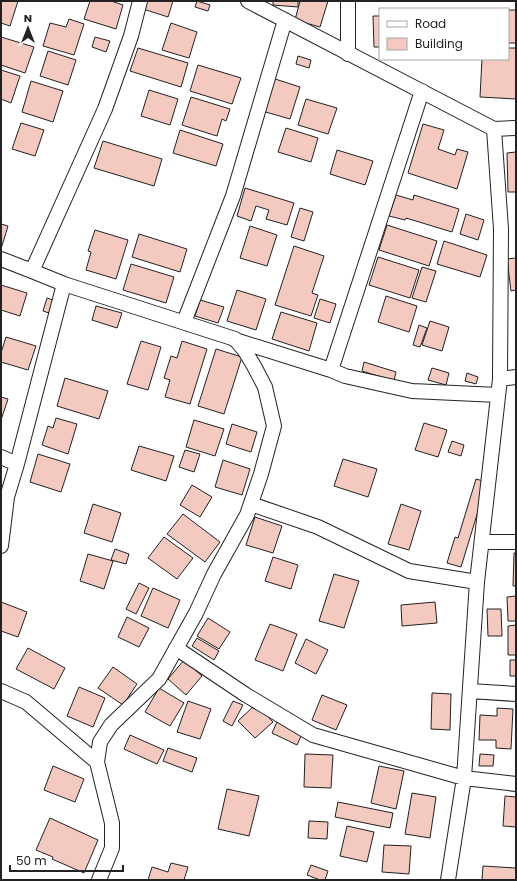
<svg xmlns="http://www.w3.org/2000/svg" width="517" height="881" font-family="Poppins,sans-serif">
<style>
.building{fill:#f3c9c0;stroke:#222}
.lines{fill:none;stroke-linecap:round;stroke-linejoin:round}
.street-casing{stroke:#222;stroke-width:16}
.street{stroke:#fff;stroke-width:14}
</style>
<rect width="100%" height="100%" fill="#fff"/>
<path class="building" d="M 1,1 L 18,1 L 10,26 L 1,23 Z
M 90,1 L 111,1 L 123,5 L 116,29 L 84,19 Z
M 146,1 L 173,1 L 168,17 L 143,9 Z
M 197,1 L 210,5 L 208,11 L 195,7 Z
M 273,1 L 298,1 L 298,7 L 273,5 Z
M 300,1 L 328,1 L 320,27 L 295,20 Z
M 508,10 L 516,10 L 516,43 L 508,43 Z
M 373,16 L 380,16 L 380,47 L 374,47 Z
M 69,19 L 84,24 L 74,55 L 43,46 L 50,23 L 66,27 Z
M 171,23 L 197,32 L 189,58 L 162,50 Z
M 1,37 L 34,47 L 25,73 L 1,65 Z
M 95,37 L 110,41 L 106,52 L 92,47 Z
M 138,48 L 188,63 L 181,87 L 130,71 Z
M 508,48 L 516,48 L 516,99 L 480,97 L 482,59 L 508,59 Z
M 48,51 L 76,60 L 68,85 L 40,76 Z
M 298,56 L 311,60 L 309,68 L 296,64 Z
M 198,65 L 241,78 L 232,104 L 190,91 Z
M 1,70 L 20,76 L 11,103 L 1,99 Z
M 272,78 L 300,87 L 290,119 L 262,111 Z
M 31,81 L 63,91 L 53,122 L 22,112 Z
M 149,90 L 178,99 L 170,125 L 141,116 Z
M 191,97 L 230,109 L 226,121 L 222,119 L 217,136 L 182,125 Z
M 306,99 L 337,108 L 328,134 L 298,125 Z
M 21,123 L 44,130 L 35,156 L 12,149 Z
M 423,124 L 444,130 L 438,149 L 455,155 L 457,149 L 468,152 L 457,189 L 408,173 Z
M 286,128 L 318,138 L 311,162 L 278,152 Z
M 180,130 L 223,144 L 216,166 L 173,153 Z
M 103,141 L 162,159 L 154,186 L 94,168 Z
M 337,150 L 373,161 L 365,185 L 330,174 Z
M 516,152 L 516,192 L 508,192 L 507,153 Z
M 245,188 L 294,203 L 287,225 L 266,219 L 269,210 L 256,206 L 251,221 L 237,216 Z
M 396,195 L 413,200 L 414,195 L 459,209 L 452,232 L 406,218 L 405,220 L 389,216 Z
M 300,208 L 313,212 L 304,241 L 291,237 Z
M 466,214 L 484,220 L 478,240 L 460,234 Z
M 1,224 L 8,226 L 1,249 Z
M 387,225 L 437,241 L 429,266 L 379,250 Z
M 250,226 L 277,235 L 267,266 L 240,258 Z
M 95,230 L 128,240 L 116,279 L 86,270 L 91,252 L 88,251 Z
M 139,234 L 187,249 L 180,272 L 132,257 Z
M 444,241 L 487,255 L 480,277 L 437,264 Z
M 294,246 L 324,256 L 312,293 L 318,295 L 311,316 L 275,305 Z
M 378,257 L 419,270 L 410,298 L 369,285 Z
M 516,258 L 516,290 L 511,291 L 507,259 Z
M 131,264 L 174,277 L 166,303 L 123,290 Z
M 422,267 L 436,271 L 426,302 L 412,298 Z
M 1,285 L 27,293 L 20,316 L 1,310 Z
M 237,290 L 266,299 L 256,330 L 227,321 Z
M 386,296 L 417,306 L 409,332 L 378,322 Z
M 47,298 L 53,300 L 49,313 L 43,311 Z
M 320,299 L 336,304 L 330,323 L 314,318 Z
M 200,300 L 224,307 L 218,323 L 195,316 Z
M 96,306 L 122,313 L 117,328 L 92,320 Z
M 281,312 L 317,323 L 309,351 L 272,339 Z
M 430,321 L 449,327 L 442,351 L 422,345 Z
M 419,325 L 427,328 L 420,347 L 413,345 Z
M 6,337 L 36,346 L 28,370 L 1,362 L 1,353 Z
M 141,341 L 161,347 L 148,390 L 127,384 Z
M 182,341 L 207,349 L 190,404 L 165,397 L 170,380 L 164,378 L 171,356 L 177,358 Z
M 216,349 L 242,357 L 224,414 L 198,406 Z
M 364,362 L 396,372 L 394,381 L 362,371 Z
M 432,368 L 449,373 L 446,385 L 428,380 Z
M 467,373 L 478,377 L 476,384 L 465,381 Z
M 65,378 L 108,391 L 99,419 L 57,406 Z
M 1,397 L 8,399 L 1,420 Z
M 56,418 L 77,424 L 68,454 L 42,445 L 48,426 L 53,428 Z
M 194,420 L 224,429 L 215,456 L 186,447 Z
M 424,423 L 447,430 L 438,457 L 415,450 Z
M 232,424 L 257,432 L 251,452 L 226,444 Z
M 452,441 L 464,445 L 461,456 L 448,452 Z
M 139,446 L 174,456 L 166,481 L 131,470 Z
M 185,450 L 200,454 L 194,472 L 179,467 Z
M 38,454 L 70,464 L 61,492 L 30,482 Z
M 343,459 L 377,469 L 368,497 L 334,486 Z
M 223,460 L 250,469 L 242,495 L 215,487 Z
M 476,479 L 487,482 L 461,567 L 447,563 L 455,537 L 458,538 Z
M 192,485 L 212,497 L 200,517 L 180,505 Z
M 93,504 L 121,513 L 112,542 L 84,533 Z
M 401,504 L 421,511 L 409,550 L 388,544 Z
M 183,514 L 220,542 L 205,562 L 167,534 Z
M 255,517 L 282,526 L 273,553 L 246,545 Z
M 164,537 L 193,558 L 177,579 L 148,558 Z
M 115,549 L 129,554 L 126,564 L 111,560 Z
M 514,553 L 516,553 L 516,586 L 513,586 Z
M 88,554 L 113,561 L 104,589 L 80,581 Z
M 273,557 L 298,565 L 291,589 L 265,581 Z
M 334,574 L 359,581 L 344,628 L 319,621 Z
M 139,583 L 149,588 L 136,614 L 126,609 Z
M 153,588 L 180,600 L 168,628 L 141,616 Z
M 516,596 L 516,621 L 508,621 L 507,597 Z
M 1,602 L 27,612 L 18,637 L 1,631 Z
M 435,602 L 437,623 L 402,626 L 401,605 Z
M 487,609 L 501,609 L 502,636 L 488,636 Z
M 127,617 L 149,628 L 139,647 L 118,637 Z
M 208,618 L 230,632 L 219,649 L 197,636 Z
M 270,624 L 297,634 L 283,671 L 255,660 Z
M 516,625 L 516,655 L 508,655 L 508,626 Z
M 197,638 L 219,651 L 214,660 L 192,646 Z
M 306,639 L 328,650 L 316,674 L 295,663 Z
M 28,648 L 65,668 L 54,689 L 16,669 Z
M 184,660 L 202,676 L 186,695 L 168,679 Z
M 510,660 L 516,660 L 516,676 L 510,676 Z
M 113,667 L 137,684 L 123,705 L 98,688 Z
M 79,687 L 105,698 L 93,727 L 67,716 Z
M 159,688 L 184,703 L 170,726 L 145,712 Z
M 432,693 L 451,694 L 450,730 L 431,729 Z
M 322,695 L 347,705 L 336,730 L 312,720 Z
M 188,701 L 211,709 L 200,739 L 177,732 Z
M 233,701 L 243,705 L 232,726 L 223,721 Z
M 256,704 L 273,722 L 255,738 L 238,721 Z
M 497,708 L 513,709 L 511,749 L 496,748 L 496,740 L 479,740 L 480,715 L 497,716 Z
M 277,722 L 302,734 L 297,745 L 272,733 Z
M 130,735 L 164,750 L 157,764 L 124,749 Z
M 168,748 L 197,758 L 192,772 L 163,761 Z
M 305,754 L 333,755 L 331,788 L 304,787 Z
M 480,754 L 494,755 L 493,766 L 479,766 Z
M 53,766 L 84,779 L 75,802 L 44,790 Z
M 379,766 L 404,771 L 396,809 L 371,803 Z
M 227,789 L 259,796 L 249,836 L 218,829 Z
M 412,793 L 436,797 L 430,838 L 405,834 Z
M 505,796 L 516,797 L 516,827 L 503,826 Z
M 338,802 L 393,813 L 390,828 L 335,817 Z
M 50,818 L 98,840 L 84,873 L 52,859 L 53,857 L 36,850 Z
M 309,821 L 328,822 L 327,839 L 308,838 Z
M 347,826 L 374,832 L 367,862 L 340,856 Z
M 384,845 L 411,846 L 409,874 L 382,872 Z
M 171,863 L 188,867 L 184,880 L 148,880 L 152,867 L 168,872 Z
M 311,865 L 328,871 L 325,880 L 320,880 L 307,875 Z
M 483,866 L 516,868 L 516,880 L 482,880 Z"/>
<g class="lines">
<defs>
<path id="street" d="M 248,1 L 494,129 L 501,229 L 500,379 L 477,582 L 464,778 L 448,880
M 348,1 L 348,54
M 494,129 L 516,128
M 1,259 L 32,271
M 184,322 L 233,196 L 285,20
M 235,340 L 331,370 L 345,376 L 412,391 L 498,395
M 331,370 L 422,91
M 500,379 L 516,377
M 1,457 L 17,464
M 251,504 L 318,527 L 409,571 L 477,582
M 482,542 L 516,542
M 1,546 L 7,497 L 17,464 L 64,284
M 176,648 L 246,695 L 313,735 L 464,778 L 516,784
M 1,691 L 26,702 L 97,762
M 470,691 L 516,694
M 99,880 L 112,848 L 112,823 L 97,762 L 100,742 L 111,725 L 159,679 L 196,613 L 214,574 L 247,515 L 261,474 L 274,426 L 265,387 L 254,366 L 245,351 L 235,339 L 64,284 L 32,271 L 105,109 L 131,36 L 140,1"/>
</defs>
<use href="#street" class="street-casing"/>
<use href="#street" class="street"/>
</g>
<rect width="517" height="881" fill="none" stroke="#222222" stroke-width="4"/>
<rect x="379" y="8" width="130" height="52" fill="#ffffff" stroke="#a7a7a7"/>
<rect x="387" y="21" width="20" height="6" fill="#ffffff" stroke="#a7a7a7"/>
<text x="415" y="28" font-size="12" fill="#222222">Road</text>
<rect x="387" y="38" width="20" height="12" fill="#f3c9c0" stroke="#a7a7a7"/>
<text x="415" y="48" font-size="12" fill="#222222">Building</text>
<g transform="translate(28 28)" stroke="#ffffff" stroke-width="3" paint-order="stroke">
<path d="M0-3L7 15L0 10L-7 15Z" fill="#222222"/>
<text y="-6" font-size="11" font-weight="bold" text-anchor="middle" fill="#222222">N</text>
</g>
<path d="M10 865v6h113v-6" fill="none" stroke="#222222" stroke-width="2"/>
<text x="16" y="865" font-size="12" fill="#222222" stroke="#ffffff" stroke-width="3" paint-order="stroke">50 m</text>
</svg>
